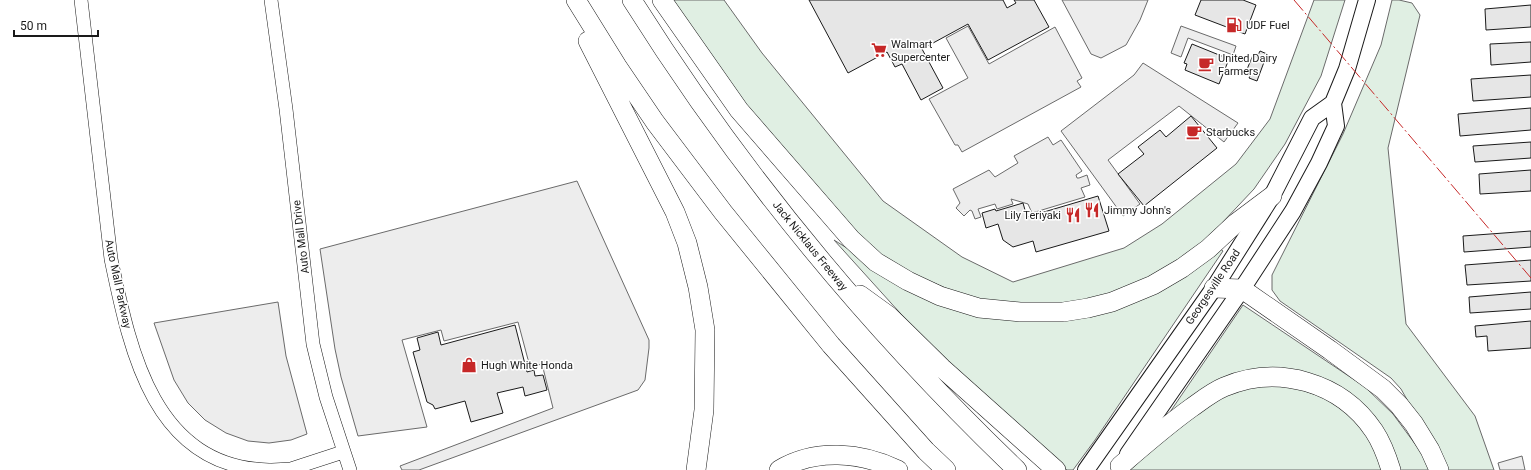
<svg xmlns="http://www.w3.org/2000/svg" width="1531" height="470" font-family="Roboto,sans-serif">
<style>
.green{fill:#e0efe3;stroke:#6a6a6a}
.parking{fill:#ededed;stroke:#6a6a6a}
.building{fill:#e6e6e6;stroke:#1a1a1a}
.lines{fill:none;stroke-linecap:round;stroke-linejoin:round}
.minor-casing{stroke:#1a1a1a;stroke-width:14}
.major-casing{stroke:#1a1a1a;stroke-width:18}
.highway-casing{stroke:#1a1a1a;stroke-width:20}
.minor{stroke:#fff;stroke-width:13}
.major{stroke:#fff;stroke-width:16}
.highway{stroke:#fff;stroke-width:19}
.power{stroke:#c62828;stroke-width:1;stroke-dasharray:14 3 2 3;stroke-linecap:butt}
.labels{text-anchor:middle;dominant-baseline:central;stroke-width:3;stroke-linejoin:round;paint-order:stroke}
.poi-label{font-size:11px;fill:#1a1a1a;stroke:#fff;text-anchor:start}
.street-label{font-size:11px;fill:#1a1a1a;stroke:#fff}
</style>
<rect width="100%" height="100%" fill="#fff"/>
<path class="green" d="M 670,0 L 724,0 L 762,53 L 883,201 L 962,257 L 1013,282 L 1124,248 L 1162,224 L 1236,164 L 1270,119 L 1314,0 L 1345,0 L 1321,76 L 1285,144 L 1254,189 L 1221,224 L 1198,246 L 1170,266 L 1135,285 L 1106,296 L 1069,304 L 1028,307 L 976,301 L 896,267 L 862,242 L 763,128 Z
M 1392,0 L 1399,0 L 1412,3 L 1420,15 L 1388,148 L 1406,324 L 1475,416 L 1494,470 L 1447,470 L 1401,389 L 1391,378 L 1280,301 L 1272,290 L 1272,275 L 1343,134 L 1381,45 Z
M 834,240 L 924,296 L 1081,315 L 1219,248 L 1223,251 L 1095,440 L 1073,470 L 1067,470 L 929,345 Z
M 1243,305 L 1365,387 L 1393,414 L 1421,452 L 1431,470 L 1396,470 L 1369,415 L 1275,370 L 1170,412 Z
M 1268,384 L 1294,387 L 1325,398 L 1350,415 L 1371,440 L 1382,470 L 1130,470 L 1193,412 L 1223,394 Z"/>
<path class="parking" d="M 1062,0 L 1148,0 L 1140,20 L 1126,45 L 1101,58 L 1091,54 Z
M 968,26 L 989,64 L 1055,27 L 1082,78 L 1077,81 L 1081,87 L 962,152 L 958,145 L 955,145 L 929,99 L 968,78 L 946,38 Z
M 1181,26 L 1236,46 L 1233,55 L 1188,38 L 1181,57 L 1171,53 Z
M 1143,63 L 1238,123 L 1224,142 L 1179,106 L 1108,160 L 1140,204 L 1123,216 L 1061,131 L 1134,75 Z
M 1048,137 L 1053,145 L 1061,140 L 1082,171 L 1076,175 L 1077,178 L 1079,178 L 1087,175 L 1090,185 L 1081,188 L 1085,197 L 1032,213 L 1028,204 L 1011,199 L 1013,204 L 997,209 L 995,204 L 978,209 L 981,217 L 975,219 L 972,211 L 970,210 L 964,216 L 956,208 L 960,203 L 953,189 L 989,170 L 995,177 L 1018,163 L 1014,156 Z
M 577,181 L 649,340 L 649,348 L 645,380 L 638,390 L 419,470 L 402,470 L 400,466 L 553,408 L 542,364 L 530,367 L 518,322 L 444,341 L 441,330 L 402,340 L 427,427 L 358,436 L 341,377 L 335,349 L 320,249 Z
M 278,302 L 286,356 L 307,434 L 291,440 L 269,443 L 248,441 L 226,433 L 205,420 L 188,403 L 174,380 L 154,323 Z
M 1522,456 L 1525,470 L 1500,470 L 1498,463 Z"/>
<path class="building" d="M 809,0 L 1003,0 L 1007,8 L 1016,3 L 1014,0 L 1034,0 L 1049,27 L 988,60 L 968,24 L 922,49 L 943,88 L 921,100 L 902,64 L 895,67 L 887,52 L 848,73 Z
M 1201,0 L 1243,0 L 1256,5 L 1245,34 L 1195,15 Z
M 1531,5 L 1531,27 L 1486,30 L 1485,9 Z
M 1531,42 L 1531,62 L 1491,65 L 1490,44 Z
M 1192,44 L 1229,59 L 1219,84 L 1185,70 L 1187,64 L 1184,63 Z
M 1260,51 L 1267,54 L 1257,81 L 1249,78 L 1250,76 L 1245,74 L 1253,55 L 1257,57 Z
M 1531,75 L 1531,97 L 1473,101 L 1471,79 Z
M 1531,108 L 1531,130 L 1460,136 L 1458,114 Z
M 1191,116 L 1217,148 L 1144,206 L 1118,174 L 1144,154 L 1138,147 L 1160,130 L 1166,137 Z
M 1531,142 L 1531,158 L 1475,162 L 1473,146 Z
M 1531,170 L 1531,191 L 1480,194 L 1479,174 Z
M 1098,196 L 1109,231 L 1036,252 L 1033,241 L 1013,247 L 1003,240 L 998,224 L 986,228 L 982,213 L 995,209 L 996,211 L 1023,203 L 1027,217 Z
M 1531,231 L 1531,247 L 1464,252 L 1463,236 Z
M 1531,260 L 1531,281 L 1467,285 L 1465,265 Z
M 1531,292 L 1531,309 L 1470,313 L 1469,297 Z
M 1531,321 L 1531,348 L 1488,351 L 1487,336 L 1476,337 L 1475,326 Z
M 515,325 L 527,372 L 534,370 L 535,376 L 543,375 L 547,390 L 525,396 L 523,387 L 497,393 L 503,413 L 471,422 L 465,401 L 435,409 L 433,405 L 427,402 L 413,352 L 420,350 L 417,338 L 438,332 L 441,345 Z"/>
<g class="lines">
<defs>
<path id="minor" d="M 81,0 L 111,259 C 130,350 153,467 269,470
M 271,0 L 286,109 L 313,344 L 326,397 L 350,470
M 272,470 L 291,469 L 343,452"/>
<path id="major" d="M 1128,454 L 1242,289 L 1293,211 L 1319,163 L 1336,126 L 1333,103 L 1347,69 L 1367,0
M 1086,470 L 1214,288 L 1272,196 L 1312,118 L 1333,103"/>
<path id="highway" d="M 576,0 L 617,66 L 655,122 L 723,212 L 831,345 L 926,451 L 946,470
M 632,0 C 740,172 870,329 1017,470
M 662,0 L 739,110 L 851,239 L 876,262 L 908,281 L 940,296 L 979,308 L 1020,312 L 1063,312 L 1088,308 L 1112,302 L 1153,285 L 1182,268 L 1208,249 L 1236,223 L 1272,196
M 588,41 L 675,212 L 687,243 L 698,287 L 705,330 L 704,410 L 696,470
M 1214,288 L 1242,289 L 1330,350 L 1383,389 L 1399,405 L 1414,424 L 1430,450 L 1439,470
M 860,295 L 889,316 L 942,368 L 1056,470
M 1120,466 C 1143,446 1166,426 1191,408 C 1201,401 1212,392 1224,387 C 1278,364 1341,382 1374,431 C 1382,443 1387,457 1391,470
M 779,470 C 815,448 861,452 898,470"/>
</defs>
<use href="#minor" class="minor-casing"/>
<use href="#major" class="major-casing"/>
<use href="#highway" class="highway-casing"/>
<use href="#minor" class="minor"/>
<use href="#major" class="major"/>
<use href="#highway" class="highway"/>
<path class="power" d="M 1294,0 L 1531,278"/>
</g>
<defs>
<symbol id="fuel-bare" viewBox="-9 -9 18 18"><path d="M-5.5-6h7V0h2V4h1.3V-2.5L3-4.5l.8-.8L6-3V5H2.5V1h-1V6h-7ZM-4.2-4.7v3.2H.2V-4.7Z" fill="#c62828" stroke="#fff" stroke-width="2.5" paint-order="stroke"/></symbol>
<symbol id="supermarket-bare" viewBox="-9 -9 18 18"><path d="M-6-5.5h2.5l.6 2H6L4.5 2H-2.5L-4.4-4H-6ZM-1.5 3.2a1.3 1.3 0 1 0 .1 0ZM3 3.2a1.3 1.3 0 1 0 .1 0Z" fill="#c62828" stroke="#fff" stroke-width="2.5" paint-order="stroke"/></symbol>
<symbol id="cafe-bare" viewBox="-9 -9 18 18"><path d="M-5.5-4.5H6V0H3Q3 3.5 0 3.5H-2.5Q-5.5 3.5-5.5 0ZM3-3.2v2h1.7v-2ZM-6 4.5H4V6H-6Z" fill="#c62828" stroke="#fff" stroke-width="2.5" paint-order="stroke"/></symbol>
<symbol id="restaurant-bare" viewBox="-9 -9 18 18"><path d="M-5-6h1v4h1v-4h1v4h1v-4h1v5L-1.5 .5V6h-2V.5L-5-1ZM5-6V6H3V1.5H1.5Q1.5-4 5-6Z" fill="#c62828" stroke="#fff" stroke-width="2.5" paint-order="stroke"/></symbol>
<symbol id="shop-bare" viewBox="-9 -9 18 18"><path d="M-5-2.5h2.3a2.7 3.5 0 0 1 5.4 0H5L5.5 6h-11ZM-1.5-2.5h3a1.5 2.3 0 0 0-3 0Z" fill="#c62828" stroke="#fff" stroke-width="2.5" paint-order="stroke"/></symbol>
</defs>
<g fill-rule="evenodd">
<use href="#fuel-bare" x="1223" y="14" width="22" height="22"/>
<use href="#supermarket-bare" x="868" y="39" width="22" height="22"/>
<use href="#cafe-bare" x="1195" y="53" width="22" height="22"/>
<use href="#cafe-bare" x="1183" y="121" width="22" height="22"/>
<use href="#restaurant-bare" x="1081" y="199" width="22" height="22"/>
<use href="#restaurant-bare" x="1062" y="204" width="22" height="22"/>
<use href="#shop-bare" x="458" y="354" width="22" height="22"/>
</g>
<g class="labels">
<g class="poi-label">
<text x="1246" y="25">UDF Fuel</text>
<text x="891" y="44">Walmart<tspan x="891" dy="13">Supercenter</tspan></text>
<text x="1218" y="58">United Dairy<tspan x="1218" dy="13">Farmers</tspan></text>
<text x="1206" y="132">Starbucks</text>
<text x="1104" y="210">Jimmy John's</text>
<text x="1061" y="215" text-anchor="end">Lily Teriyaki</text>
<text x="481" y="365">Hugh White Honda</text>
</g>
<g class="street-label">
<text transform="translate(301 237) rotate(-97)">Auto Mall Drive</text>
<text transform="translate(810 246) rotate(51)">Jack Nicklaus Freeway</text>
<text transform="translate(118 284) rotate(78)">Auto Mall Parkway</text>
<text transform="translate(1213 287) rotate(-56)">Georgesville Road</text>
</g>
</g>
<path d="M14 30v6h84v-6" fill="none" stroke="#1a1a1a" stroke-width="2"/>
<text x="20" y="30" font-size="12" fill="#1a1a1a" stroke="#ffffff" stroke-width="3" paint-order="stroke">50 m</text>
</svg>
